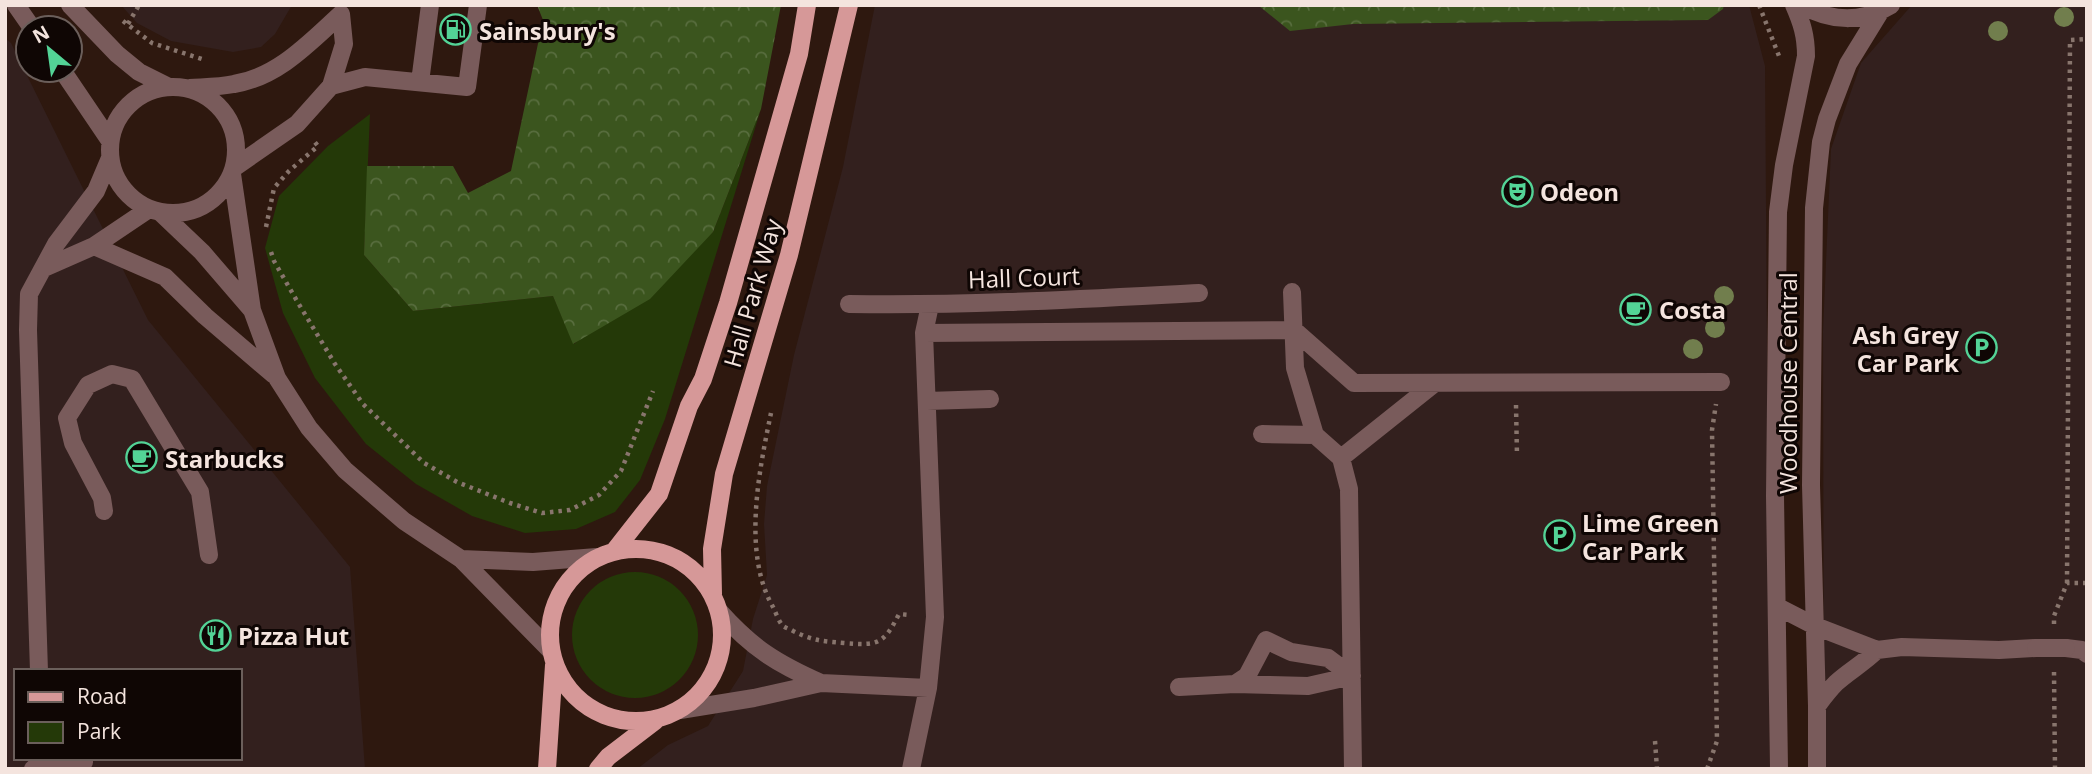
<svg xmlns="http://www.w3.org/2000/svg" width="2092" height="774" font-family="'Open Sans',sans-serif">
<style>
.commercial{fill:#33201e;fill-rule:evenodd}
.green{fill:#243908}
.forest{fill:url(#forest-crowns)}
.lines{fill:none;stroke-linecap:round;stroke-linejoin:round}
.path{stroke:#88756d;stroke-width:4.5;stroke-dasharray:3.5 5;stroke-linecap:butt}
.minor{stroke:#795b5b;stroke-width:18}
.major{stroke:#d69898;stroke-width:18}
.minor-bridge{stroke:#795b5b;stroke-width:18}
.tree{fill:#717e4d}
.labels{text-anchor:middle;dominant-baseline:central;stroke-width:6;stroke-linejoin:round;paint-order:stroke}
.poi-label{font-size:24px;font-weight:bold;fill:#f4e4de;stroke:#0f0604;text-anchor:start}
.street-label{font-size:24px;fill:#f4e4de;stroke:#0f0604}
</style>
<defs>
<pattern id="forest-crowns" width="20" height="18" patternUnits="userSpaceOnUse" patternTransform="scale(1.75)"><rect width="20" height="18" fill="#3b551e"/><path d="M2 6a3 3 0 1 1 6 0M12 15a3 3 0 1 1 6 0" fill="none" stroke="#586d3e"/></pattern>
</defs>
<rect width="100%" height="100%" fill="#2e180f"/>
<path class="commercial" d="M 121,5 L 292,5 L 275,34 L 261,47 L 233,52 L 171,41 L 137,23 Z
M 875,5 L 1749,5 L 1765,66 L 1770,769 L 637,769 L 668,745 L 708,726 L 743,671 L 753,619 L 767,575 L 764,524 L 767,486 L 794,355 L 843,167 Z
M 1912,5 L 2087,5 L 2087,769 L 1824,769 L 1823,331 L 1831,149 L 1861,63 Z
M 5,38 L 11,43 L 148,320 L 350,567 L 365,769 L 5,769 ZM 16,671 L 240,671 L 240,758 L 16,758 Z"/>
<path class="green" d="M 761,109 L 665,419 L 640,480 L 615,512 L 576,529 L 525,533 L 472,516 L 416,484 L 366,444 L 315,378 L 283,313 L 265,248 L 279,196 L 328,146 L 370,114 L 364,255 L 413,311 L 553,296 L 574,344 L 713,232 Z
M572 635a63 63 0 1 1 126 0a63 63 0 1 1-126 0Z"/>
<path class="forest" d="M 537,5 L 781,5 L 761,109 L 713,232 L 650,299 L 573,344 L 553,296 L 413,311 L 364,255 L 367,166 L 453,166 L 468,193 L 511,171 L 543,20 Z
M 1258,5 L 1724,5 L 1723,9 L 1708,20 L 1353,24 L 1290,31 Z"/>
<g class="lines">
<path class="path" d="M 1759,5 L 1779,56
M 123,21 L 152,43 L 205,60
M 128,24 L 139,5
M 266,227 L 274,188 L 289,171 L 318,146 L 314,141
M 271,252 L 274,261 L 297,301 L 335,364 L 363,404 L 424,463 L 457,482 L 510,503 L 542,513 L 570,510 L 599,495 L 621,471 L 653,391
M 1516,405 L 1517,456
M 771,413 C 759,471 742,553 773,607 C 776,613 779,622 783,626 C 786,628 790,629 793,631 C 814,641 821,641 844,643 C 878,646 884,644 899,614 L 910,615
M 2067,583 L 2070,40 L 2087,39
M 2054,624 L 2054,616 L 2067,583 L 2087,583
M 2054,672 L 2055,769
M 1655,741 L 1657,769
M 1707,769 L 1717,741 L 1712,430 L 1716,404"/>
<path class="minor" d="M 16,5 L 32,28
M 70,5 L 117,54 L 139,72 L 167,86
M 1802,5 C 1831,22 1862,23 1891,5
M 62,70 L 110,141
M 420,82 L 430,5
M 331,86 L 365,77 L 467,87 L 478,5
M110 150a63 63 0 1 1 126 0a63 63 0 1 1-126 0Z
M 190,88 C 205,87 219,87 234,84 C 278,77 309,43 341,14 L 344,44 L 331,86 L 297,124 L 235,167
M 232,174 L 252,310 L 277,378 L 309,428 L 345,470 L 404,521 L 461,559 L 550,650
M 161,213 L 202,252 L 252,310
M 94,246 L 165,277 L 205,316 L 274,375
M 44,268 L 94,246 L 149,209
M 1292,292 L 1295,368 L 1315,435
M 849,304 C 966,306 1083,299 1199,293
M 924,333 L 1294,330 L 1354,383 L 1721,382
M 927,401 L 990,399
M 1262,434 L 1315,435 L 1341,458 L 1349,489 L 1353,769
M 1341,458 L 1435,383
M 104,511 L 102,498 L 73,443 L 67,418 L 88,385 L 112,374 L 132,379 L 200,492 L 209,555
M 461,559 L 533,562 L 597,557
M 1778,607 L 1815,626 L 1877,650 L 1902,647 L 1999,650 L 2036,648
M 719,611 C 752,648 776,663 821,683
M 2066,648 L 2082,650 L 2087,654
M 39,671 L 28,330 L 29,294 L 56,244 L 96,191 L 110,158
M 1235,684 L 1247,676 L 1266,640 L 1291,652 L 1328,658 L 1352,676
M 1179,687 L 1235,684 L 1308,686 L 1352,676
M 1817,706 C 1823,698 1829,690 1836,683 C 1849,671 1864,663 1877,650
M 680,710 L 754,698 L 821,683 L 928,688
M 33,769 L 84,762
M 911,769 L 928,688 L 935,617 L 924,333 L 930,305
M 1779,769 L 1775,496 L 1778,212 L 1784,165 L 1806,56 C 1806,36 1802,23 1794,5
M 1817,769 L 1817,706 L 1811,485 L 1814,208 L 1821,142 L 1827,119 L 1848,64 L 1880,12"/>
<path class="major" d="M550 635a86 86 0 1 1 172 0a86 86 0 1 1-172 0Z
M 615,550 L 659,494 L 689,406 L 703,379 L 728,303 L 799,54 L 807,5
M 713,594 L 712,549 L 724,474 L 789,255 L 849,5
M 547,769 L 554,665
M 598,769 L 608,757 L 655,721"/>
<path class="minor-bridge" d="M 2036,648 L 2066,648"/>
</g>
<g class="tree">
<circle cx="2064" cy="17" r="10"/>
<circle cx="1998" cy="31" r="10"/>
<circle cx="1724" cy="296" r="10"/>
<circle cx="1715" cy="328" r="10"/>
<circle cx="1693" cy="349" r="10"/>
</g>
<defs>
<symbol id="fuel-ring" viewBox="-11 -11 22 22"><circle r="9.5" fill="#0f0604" stroke="#53d396" stroke-width="1.5"/><path d="M-5.5-6h7V0h2V4h1.3V-2.5L3-4.5l.8-.8L6-3V5H2.5V1h-1V6h-7ZM-4.2-4.7v3.2H.2V-4.7Z" fill="#53d396"/></symbol>
<symbol id="theatre-ring" viewBox="-11 -11 22 22"><circle r="9.5" fill="#0f0604" stroke="#53d396" stroke-width="1.5"/><path d="M-5-5.5Q0-4 5-5.5V0Q5 5 0 6Q-5 5-5 0ZM-3.3-2.5H-1v1.5H-3.3ZM1-2.5H3.3v1.5H1ZM-2.8 1Q0 5.5 2.8 1Z" fill="#53d396"/></symbol>
<symbol id="cafe-ring" viewBox="-11 -11 22 22"><circle r="9.5" fill="#0f0604" stroke="#53d396" stroke-width="1.5"/><path d="M-5.5-4.5H6V0H3Q3 3.5 0 3.5H-2.5Q-5.5 3.5-5.5 0ZM3-3.2v2h1.7v-2ZM-6 4.5H4V6H-6Z" fill="#53d396"/></symbol>
<symbol id="parking-ring" viewBox="-11 -11 22 22"><circle r="9.5" fill="#0f0604" stroke="#53d396" stroke-width="1.5"/><path d="M-3.5-5.5H1a3.5 3.5 0 0 1 0 7H-1V5.5H-3.5ZM-1-3.4V-.6H.8a1.4 1.4 0 0 0 0-2.8Z" fill="#53d396"/></symbol>
<symbol id="restaurant-ring" viewBox="-11 -11 22 22"><circle r="9.5" fill="#0f0604" stroke="#53d396" stroke-width="1.5"/><path d="M-5-6h1v4h1v-4h1v4h1v-4h1v5L-1.5 .5V6h-2V.5L-5-1ZM5-6V6H3V1.5H1.5Q1.5-4 5-6Z" fill="#53d396"/></symbol>
</defs>
<g fill-rule="evenodd">
<use href="#fuel-ring" x="438" y="12" width="35" height="35"/>
<use href="#theatre-ring" x="1500" y="174" width="35" height="35"/>
<use href="#cafe-ring" x="1618" y="292" width="35" height="35"/>
<use href="#parking-ring" x="1964" y="330" width="35" height="35"/>
<use href="#cafe-ring" x="124" y="440" width="35" height="35"/>
<use href="#parking-ring" x="1542" y="518" width="35" height="35"/>
<use href="#restaurant-ring" x="198" y="618" width="35" height="35"/>
</g>
<g class="labels">
<g class="poi-label">
<text x="479" y="30">Sainsbury's</text>
<text x="1540" y="191">Odeon</text>
<text x="1659" y="309">Costa</text>
<text x="1959" y="334" text-anchor="end">Ash Grey<tspan x="1959" dy="28">Car Park</tspan></text>
<text x="165" y="458">Starbucks</text>
<text x="1582" y="522">Lime Green<tspan x="1582" dy="28">Car Park</tspan></text>
<text x="238" y="635">Pizza Hut</text>
</g>
<g class="street-label">
<text transform="translate(1024 277) rotate(-2)">Hall Court</text>
<text transform="translate(752 293) rotate(-74)">Hall Park Way</text>
<text transform="translate(1787 383) rotate(-90)">Woodhouse Central</text>
</g>
</g>
<rect width="2092" height="774" fill="none" stroke="#f4e4de" stroke-width="14"/>
<rect x="14" y="669" width="228" height="91" fill="#0f0604" stroke="#6b5f5b" stroke-width="2"/>
<rect x="28" y="692" width="35" height="10" fill="#d69898" stroke="#6b5f5b" stroke-width="2"/>
<text x="77" y="704" font-size="21" fill="#f4e4de">Road</text>
<rect x="28" y="722" width="35" height="21" fill="#243908" stroke="#6b5f5b" stroke-width="2"/>
<text x="77" y="739" font-size="21" fill="#f4e4de">Park</text>
<g transform="translate(49 49) rotate(331)"><circle r="33" fill="#0f0604" stroke="#6b5f5b" stroke-width="2"/>
<path d="M0-5L12 26L0 18L-12 26Z" fill="#53d396"/>
<text y="-10" font-size="19" font-weight="bold" text-anchor="middle" fill="#f4e4de">N</text>
</g>
</svg>
